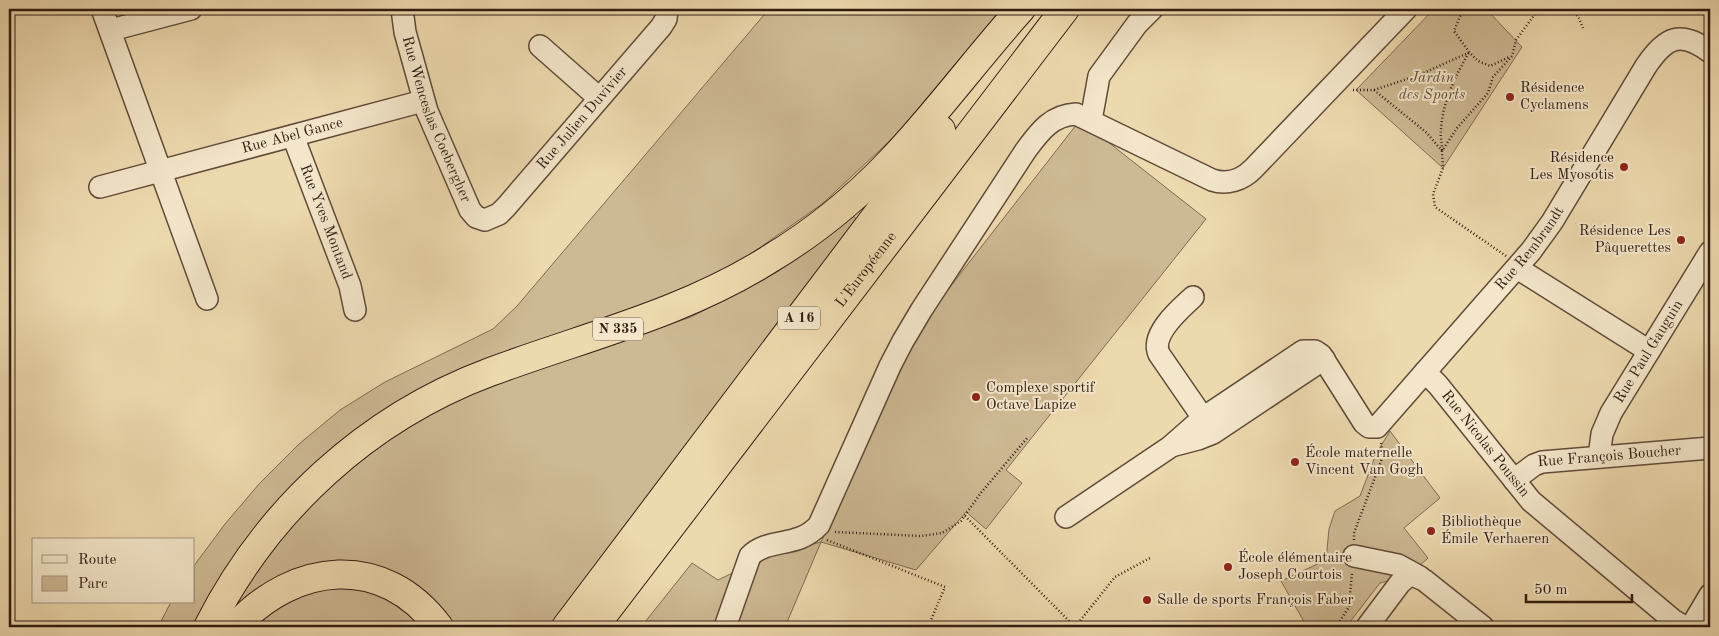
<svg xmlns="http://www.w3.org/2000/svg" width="1719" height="636" font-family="'Old Standard TT',serif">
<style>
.green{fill:#cdb993;stroke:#7f6a52}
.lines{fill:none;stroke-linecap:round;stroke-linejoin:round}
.minor-casing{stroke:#604b39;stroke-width:24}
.highway-casing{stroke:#311c12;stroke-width:30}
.path{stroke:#311c12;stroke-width:2.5;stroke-dasharray:1 2.5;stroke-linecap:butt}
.minor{stroke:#f3e6ca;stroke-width:21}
.highway{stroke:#edd9ae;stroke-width:28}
.poi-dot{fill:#8f2418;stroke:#f3e6ca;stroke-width:2}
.labels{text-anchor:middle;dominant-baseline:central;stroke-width:4;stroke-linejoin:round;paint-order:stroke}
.shield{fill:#f3e6ca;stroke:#6b5949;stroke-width:1}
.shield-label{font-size:14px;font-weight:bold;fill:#311c12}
.park-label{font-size:15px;font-style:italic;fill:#604b39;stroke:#f3e6ca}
.poi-label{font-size:15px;fill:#311c12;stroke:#f3e6ca;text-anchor:start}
.street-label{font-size:15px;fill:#311c12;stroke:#f3e6ca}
</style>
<rect width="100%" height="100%" fill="#edd9ae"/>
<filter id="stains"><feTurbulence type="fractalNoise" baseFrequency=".004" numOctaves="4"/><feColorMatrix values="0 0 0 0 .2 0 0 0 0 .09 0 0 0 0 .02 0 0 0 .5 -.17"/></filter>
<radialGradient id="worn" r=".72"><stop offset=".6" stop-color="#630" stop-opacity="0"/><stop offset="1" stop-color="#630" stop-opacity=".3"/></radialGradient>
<path class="green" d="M 769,9 L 1001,9 L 896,135 L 822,204 L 748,256 L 680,292 L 601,320 L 302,478 L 271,507 L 228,565 L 192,627 L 158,627 L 171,602 L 194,602 L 194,566 L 196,563 L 225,524 L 259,484 L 299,444 L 340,410 L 385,382 L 493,329 L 517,306 Z
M 1434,9 L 1486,9 L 1522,47 L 1443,168 L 1356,90 Z
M 1080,120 L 1206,219 L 1006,470 L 1022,483 L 986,529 L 966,512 L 916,570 L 821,542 L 785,627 L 641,627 L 692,563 L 718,580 L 768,556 L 821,542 L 922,323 Z
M 853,216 L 859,221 L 549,627 L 447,627 L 373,570 L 221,623 L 281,532 L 363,456 L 417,421 L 470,391 L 691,317 L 777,272 Z
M 1390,431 L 1440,498 L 1404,528 L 1428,558 L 1408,576 L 1380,583 L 1346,627 L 1307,627 L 1281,581 L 1326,560 L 1329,529 L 1335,511 L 1360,496 L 1376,454 Z
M 327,586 L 376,591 L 402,605 L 425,627 L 249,627 L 289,596 Z"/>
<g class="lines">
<defs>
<g id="minor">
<path d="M 102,9 L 207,299"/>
<path id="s1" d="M 402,9 L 405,32 L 427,111 L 470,210 L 476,217 L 485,220 L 499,214 L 506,207 L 661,27 L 666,19 L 667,9"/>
<path d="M 111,30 L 191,9"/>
<path d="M 540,46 L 599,98"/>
<path d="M 1091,120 L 1099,76 L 1137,24 L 1152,9"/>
<path id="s2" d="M 293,136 L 350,286 L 355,310"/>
<path id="s3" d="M 100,187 L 423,101"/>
<path d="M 1517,268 L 1649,351"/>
<path d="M 1193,297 C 1180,309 1150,334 1159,354 L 1210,428"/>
<path id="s4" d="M 1425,372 L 1438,385 L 1531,501 L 1673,620 L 1685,627"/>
<path d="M 1175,445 L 1198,439 L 1213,433 L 1324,359"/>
<path id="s5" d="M 1599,457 L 1602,434 L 1611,413 L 1710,252"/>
<path id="s6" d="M 1514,480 L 1534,465 L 1542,462 L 1710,448"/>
<path id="s7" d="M 1066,517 L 1170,447 L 1203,418 L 1303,351 L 1315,351 L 1321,355 L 1364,423 L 1369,427 L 1377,427 L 1531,251 L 1552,222 L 1646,66 C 1665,38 1680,29 1710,52"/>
<path d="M 1354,556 L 1398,565 L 1420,577"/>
<path d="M 725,627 L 750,556 C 769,537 797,549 819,525 L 890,366 L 903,341 L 922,309 L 1026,150 C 1040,131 1052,115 1076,114 L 1212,180 C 1227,185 1242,180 1253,169 L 1406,9"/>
<path d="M 1367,627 L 1400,583 L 1408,576 L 1412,575 L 1424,580 L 1483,627"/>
<path d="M 1691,627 L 1710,595"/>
</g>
<g id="highway">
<path d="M 208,627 C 267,510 367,418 490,372 C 584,337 682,314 768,260 C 813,233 855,199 891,161 C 937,113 976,59 1021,9"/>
<path d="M 235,627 C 294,562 383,552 439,627"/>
<path d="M 566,627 L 941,130"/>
<path id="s8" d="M 594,627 L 1065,9"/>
</g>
</defs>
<use href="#minor" class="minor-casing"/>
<use href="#highway" class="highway-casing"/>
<path class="path" d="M 1463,9 L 1454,31 L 1469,52 L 1478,61 L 1490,66 L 1509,57
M 1568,9 L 1578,16 L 1583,28
M 1353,90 L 1374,90 L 1427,133 L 1442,151
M 1374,90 L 1419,75 L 1468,53
M 1442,150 C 1442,143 1440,136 1441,130 C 1442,103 1456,75 1469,52
M 1506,256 L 1435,207 L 1433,194 L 1443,168 L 1442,151 L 1457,128 L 1488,93 L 1493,77 L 1512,56 L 1516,40 L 1535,14 L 1541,9
M 965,516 L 1075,627 L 1115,577 L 1150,558
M 835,532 L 921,536 L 942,533 L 961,521 L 980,494 L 1028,437
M 827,540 L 945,587 L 928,627
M 1354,540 L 1354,533 L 1383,456 L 1381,443
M 1336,627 L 1349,607 L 1352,573"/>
<use href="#minor" class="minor"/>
<use href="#highway" class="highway"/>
</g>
<g class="poi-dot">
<circle cx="1510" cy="97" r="5"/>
<circle cx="1624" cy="167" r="5"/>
<circle cx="1681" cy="240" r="5"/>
<circle cx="976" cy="397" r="5"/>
<circle cx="1295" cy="462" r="5"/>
<circle cx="1431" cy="531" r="5"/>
<circle cx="1228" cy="567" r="5"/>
<circle cx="1147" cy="600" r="5"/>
</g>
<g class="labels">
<g class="shield">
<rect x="778" y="306.5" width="42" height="23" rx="4"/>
<rect x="593" y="317.5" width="50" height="23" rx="4"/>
</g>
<g class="shield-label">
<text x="799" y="318">A 16</text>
<text x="618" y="329">N 335</text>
</g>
<g class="park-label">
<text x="1432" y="78">Jardin<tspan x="1432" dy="17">des Sports</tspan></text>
</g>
<g class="poi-label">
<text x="1520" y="88">Résidence<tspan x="1520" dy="17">Cyclamens</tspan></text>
<text x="1614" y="158" text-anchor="end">Résidence<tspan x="1614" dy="17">Les Myosotis</tspan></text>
<text x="1671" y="231" text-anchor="end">Résidence Les<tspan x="1671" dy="17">Pâquerettes</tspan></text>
<text x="986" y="388">Complexe sportif<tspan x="986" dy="17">Octave Lapize</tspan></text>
<text x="1305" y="453">École maternelle<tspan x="1305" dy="17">Vincent Van Gogh</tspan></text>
<text x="1441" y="522">Bibliothèque<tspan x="1441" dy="17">Émile Verhaeren</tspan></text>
<text x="1238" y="558">École élémentaire<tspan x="1238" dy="17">Joseph Courtois</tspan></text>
<text x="1157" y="600">Salle de sports François Faber</text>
</g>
<g class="street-label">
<text stroke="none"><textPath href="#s1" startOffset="116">Rue Wenceslas Coebergher</textPath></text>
<text stroke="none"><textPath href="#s1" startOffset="374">Rue Julien Duvivier</textPath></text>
<text stroke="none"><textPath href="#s3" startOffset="199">Rue Abel Gance</textPath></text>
<text stroke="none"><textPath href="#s2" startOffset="92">Rue Yves Montand</textPath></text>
<text stroke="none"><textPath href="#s7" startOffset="639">Rue Rembrandt</textPath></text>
<text stroke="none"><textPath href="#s8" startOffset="449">L'Européenne</textPath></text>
<text stroke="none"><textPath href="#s5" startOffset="118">Rue Paul Gauguin</textPath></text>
<text stroke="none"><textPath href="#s4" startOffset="94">Rue Nicolas Poussin</textPath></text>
<text stroke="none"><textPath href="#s6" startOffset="101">Rue François Boucher</textPath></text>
</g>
</g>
<rect width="1719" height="636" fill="none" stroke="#edd9ae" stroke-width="30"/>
<rect x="10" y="10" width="1699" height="616" fill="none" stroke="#311c12" stroke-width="2.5"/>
<rect x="15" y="15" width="1689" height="606" fill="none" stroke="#311c12"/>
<rect x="32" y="538" width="162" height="65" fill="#f3e6ca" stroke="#a59580"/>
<rect x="42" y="555" width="25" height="8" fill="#f3e6ca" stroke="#a59580"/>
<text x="78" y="564" font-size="15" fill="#311c12">Route</text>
<rect x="42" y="576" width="25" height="15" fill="#cdb993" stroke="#a59580"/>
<text x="78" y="588" font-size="15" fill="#311c12">Parc</text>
<path d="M1526 594v8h106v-8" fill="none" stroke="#311c12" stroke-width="2.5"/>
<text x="1534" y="594" font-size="15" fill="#311c12" stroke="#f3e6ca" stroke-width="4" paint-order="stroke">50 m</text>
<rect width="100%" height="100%" filter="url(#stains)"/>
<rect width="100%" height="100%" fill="url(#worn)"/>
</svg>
